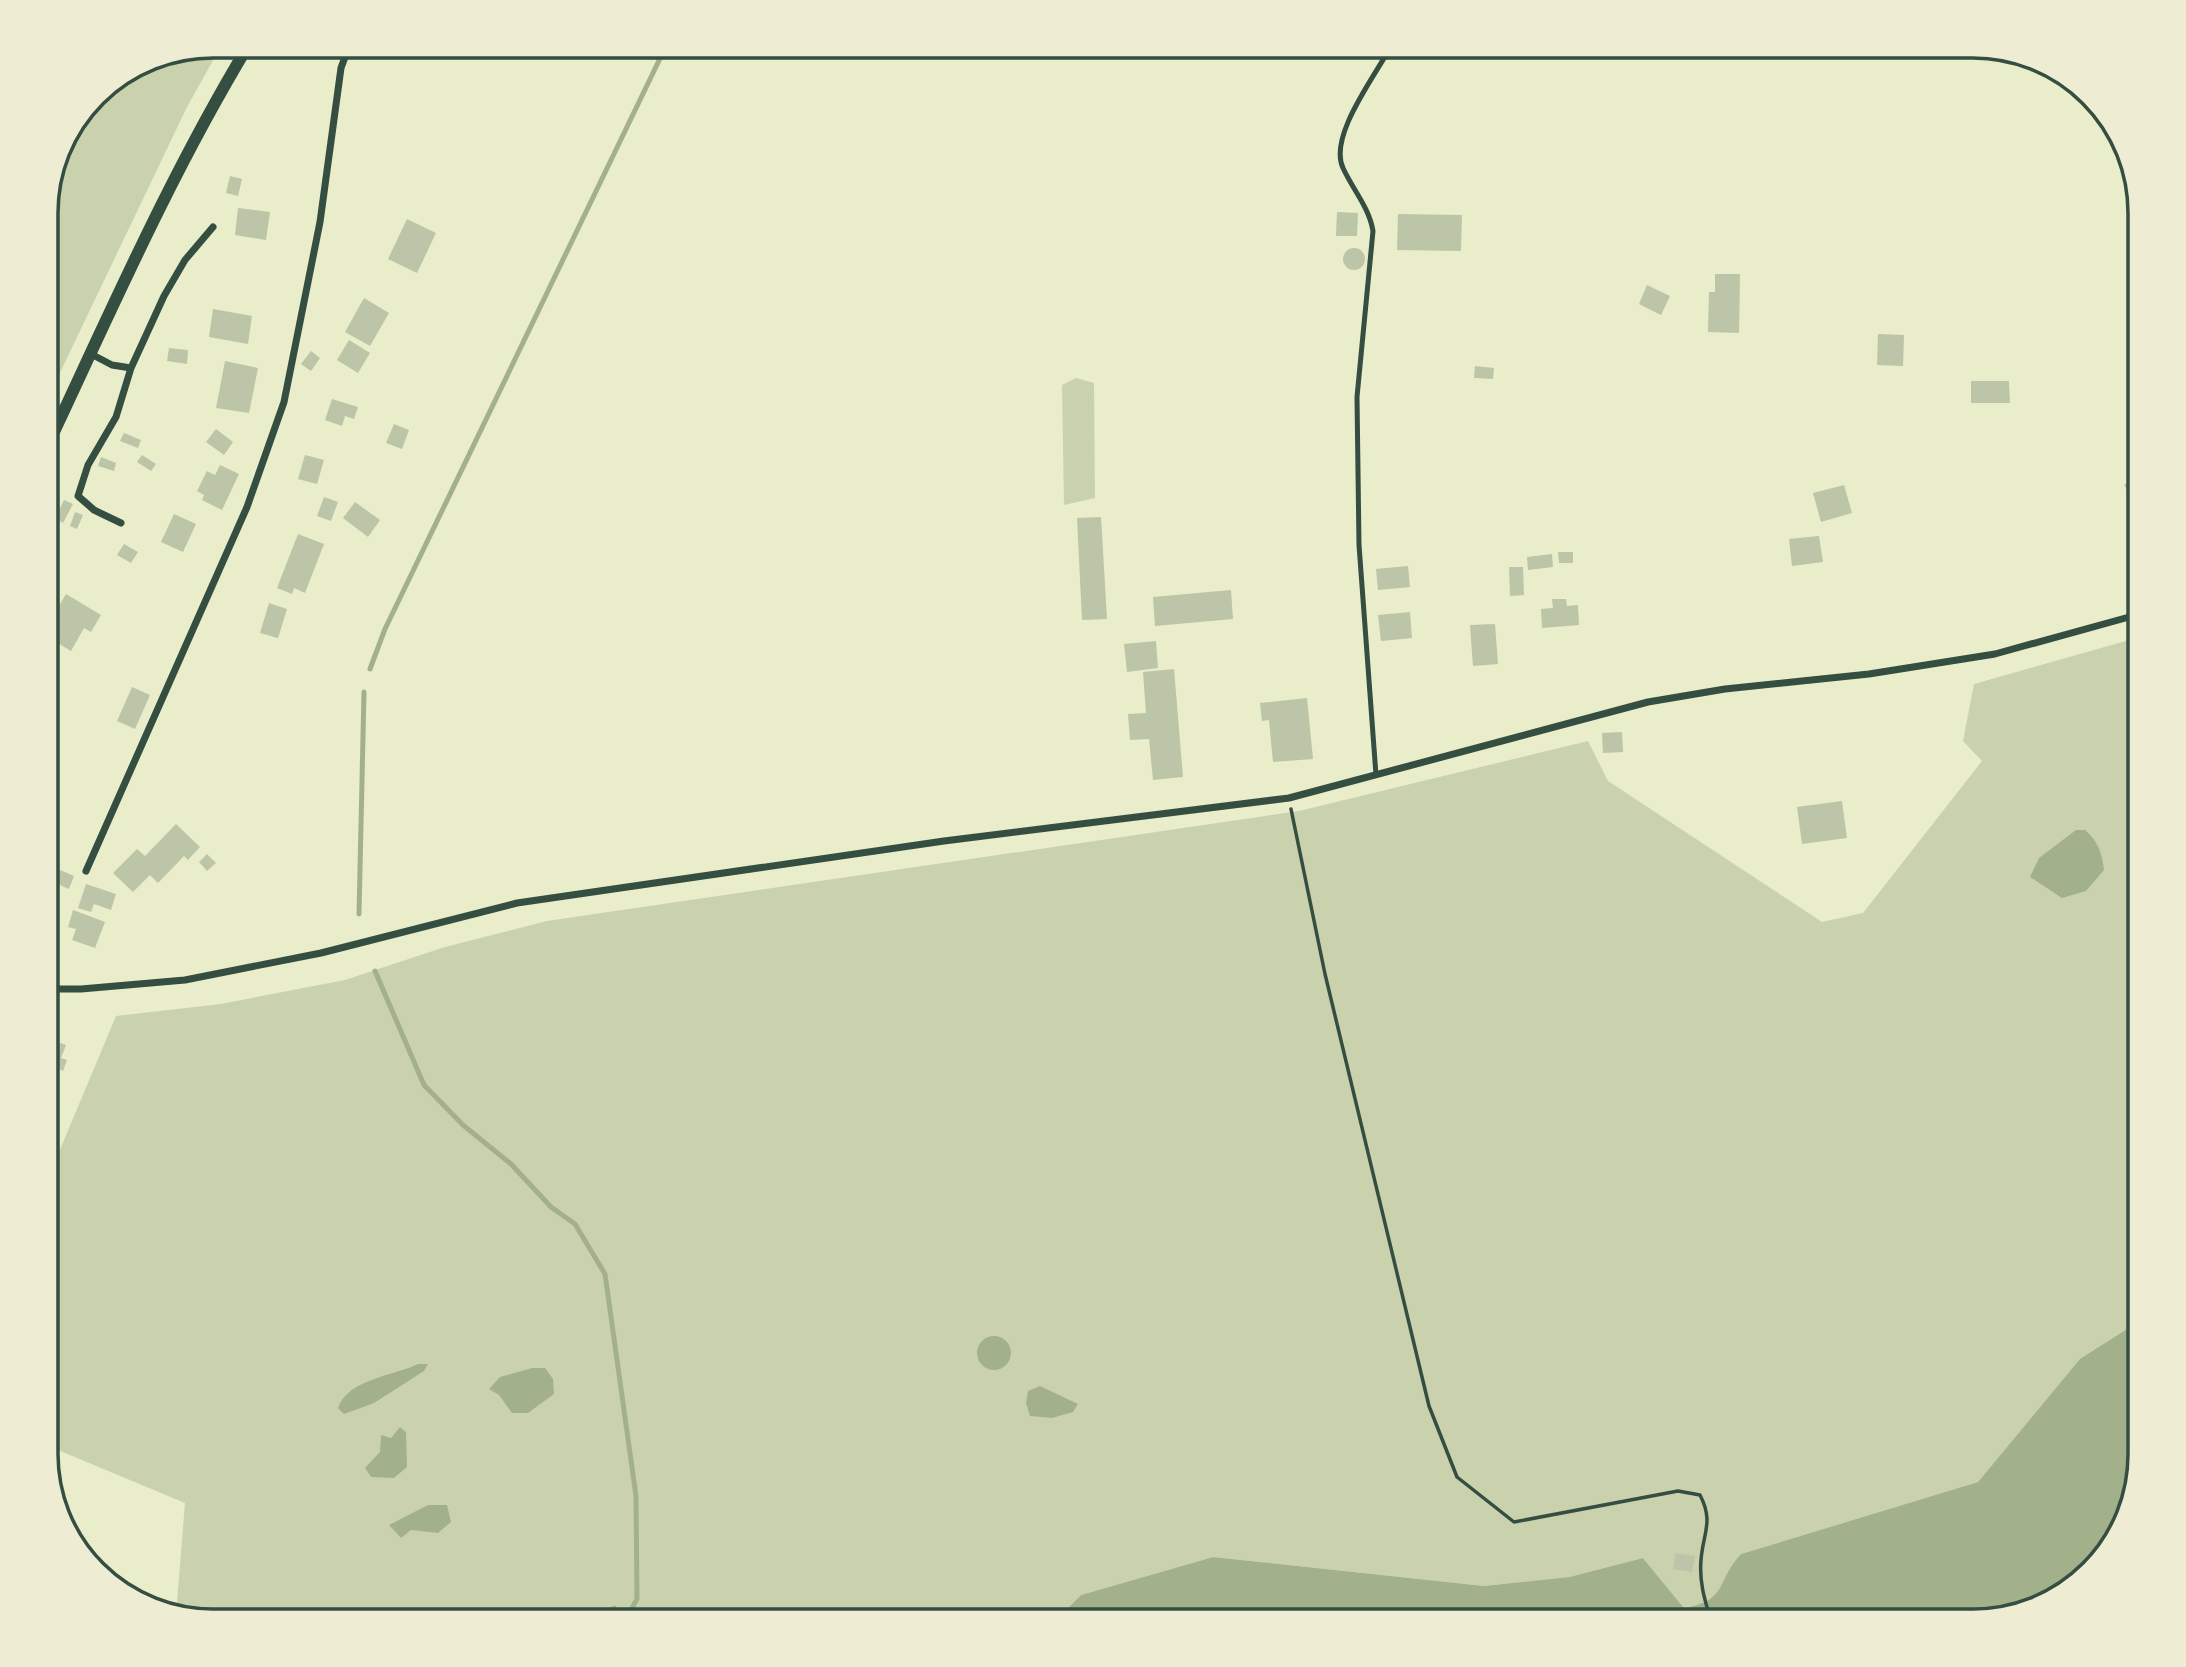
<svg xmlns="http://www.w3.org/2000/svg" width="2186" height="1667" font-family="'Source Serif 4',serif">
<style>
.green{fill:#cad2ad}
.water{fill:#a3b18a}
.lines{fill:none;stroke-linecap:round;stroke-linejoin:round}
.stream{stroke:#a3b18a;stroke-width:5}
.building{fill:#bcc5a7}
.path{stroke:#344e41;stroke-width:3.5}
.service{stroke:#344e41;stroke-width:5}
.minor{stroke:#344e41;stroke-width:7}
.tertiary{stroke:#344e41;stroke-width:12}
.rim{fill:none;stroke:#344e41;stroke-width:3.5}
</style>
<rect width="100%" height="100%" fill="#e9edc9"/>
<path class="green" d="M 213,46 L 221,46 L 187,107 L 46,402 L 46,222 L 67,146 L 68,131 L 102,87 L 149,58 Z
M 1076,378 L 1094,383 L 1095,498 L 1064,505 L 1062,385 Z
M 2140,637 L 2140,1311 L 2127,1329 L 2080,1360 L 1978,1482 L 1741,1554 C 1716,1582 1729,1600 1684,1608 L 1643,1558 L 1569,1577 L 1484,1586 L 1213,1557 L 1081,1595 L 1055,1621 L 617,1621 L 619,1612 L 615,1605 L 583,1618 L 563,1621 L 212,1621 L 176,1615 L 185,1503 L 46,1445 L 46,1183 L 116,1016 L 221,1004 L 345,980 L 445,947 L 547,921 L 1299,811 L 1588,741 L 1608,781 L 1822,922 L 1863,913 L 1982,761 L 1963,741 L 1974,684 Z"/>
<path class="water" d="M 2076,830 L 2085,830 C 2098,841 2102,853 2104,870 L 2086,891 L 2062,898 L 2030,877 L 2039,858 Z
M 2140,1311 L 2140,1455 L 2131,1508 L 2106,1556 L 2047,1604 L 1973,1621 L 1055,1621 L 1081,1595 L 1213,1557 L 1484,1586 L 1569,1577 L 1643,1558 L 1684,1608 C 1729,1600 1715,1582 1741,1554 L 1978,1482 L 2080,1359 L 2127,1329 Z
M977 1353a17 17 0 1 1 34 0a17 17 0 1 1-34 0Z
M 418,1364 L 428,1364 L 424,1371 L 374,1403 L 344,1414 L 338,1408 C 348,1379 393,1376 418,1364 Z
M 532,1368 L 545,1368 L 553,1379 L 554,1394 L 528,1413 L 512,1413 L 499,1395 L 489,1389 L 500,1377 Z
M 1040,1386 L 1078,1404 L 1073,1412 L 1052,1418 L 1030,1416 L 1026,1403 L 1028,1391 Z
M 400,1427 L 406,1432 L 407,1467 L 394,1478 L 371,1477 L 365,1468 L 380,1452 L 381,1435 L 391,1438 Z
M 428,1505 L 447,1505 L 451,1522 L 438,1533 L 411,1530 L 401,1538 L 389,1525 Z
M 615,1605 L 620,1612 L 617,1621 L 563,1621 L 583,1618 Z"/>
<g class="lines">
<path class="stream" d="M 370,669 L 385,629 L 666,46
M 359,914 L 364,692
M 375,971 L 424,1085 L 463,1125 L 511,1164 L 551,1207 L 575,1224 L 605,1274 L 636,1496 L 637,1599 L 625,1621"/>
</g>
<path class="building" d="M 405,46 L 422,46 L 421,55 L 404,52 Z
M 230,176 L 242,179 L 238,196 L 226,193 Z
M 238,208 L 270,212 L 266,240 L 235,235 Z
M 1337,212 L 1358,213 L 1357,236 L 1336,236 Z
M 1398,214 L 1462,215 L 1461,251 L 1397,250 Z
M 407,219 L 436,233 L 417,273 L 388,259 Z
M1343 259a11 11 0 1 1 22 0a11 11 0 1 1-22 0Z
M 1715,274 L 1740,274 L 1739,333 L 1708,332 L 1709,292 L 1715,292 Z
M 1647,285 L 1670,296 L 1661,315 L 1639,304 Z
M 364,298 L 389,313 L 370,346 L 345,332 Z
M 213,309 L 252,316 L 248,344 L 209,337 Z
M 1878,334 L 1904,335 L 1903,366 L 1877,365 Z
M 349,340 L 370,353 L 358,373 L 337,360 Z
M 169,348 L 188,350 L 187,364 L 167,361 Z
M 311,351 L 320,358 L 311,371 L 301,364 Z
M 225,361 L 258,368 L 249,413 L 216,408 Z
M 1475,366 L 1494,368 L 1493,379 L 1474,378 Z
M 1971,381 L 2009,381 L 2010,403 L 1971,403 Z
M 332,399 L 358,407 L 354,419 L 345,416 L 342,426 L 325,420 Z
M 394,424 L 409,430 L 402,449 L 386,443 Z
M 216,429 L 233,442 L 224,455 L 206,442 Z
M 124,433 L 141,440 L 138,448 L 120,441 Z
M 142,455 L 156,464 L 151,471 L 137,462 Z
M 305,455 L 324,460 L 317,484 L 298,479 Z
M 101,457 L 116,463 L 114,471 L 98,466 Z
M 220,465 L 239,474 L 222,510 L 202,500 L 204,495 L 197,491 L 207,471 L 215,475 Z
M 2140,474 L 2140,498 L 2135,502 L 2124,485 Z
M 1844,485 L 1852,513 L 1821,522 L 1813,493 Z
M 324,497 L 338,502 L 331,521 L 317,516 Z
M 64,500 L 73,504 L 63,523 L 55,518 Z
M 355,502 L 380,520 L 368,537 L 343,518 Z
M 75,512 L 83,515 L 77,529 L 70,526 Z
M 174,514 L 196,524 L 183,552 L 161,542 Z
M 1101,517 L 1107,619 L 1082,620 L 1077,518 Z
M 298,534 L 324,544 L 305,593 L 294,588 L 292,594 L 277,588 Z
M 1819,536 L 1823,562 L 1792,566 L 1789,539 Z
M 124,544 L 138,552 L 131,563 L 117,555 Z
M 1558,552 L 1573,552 L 1573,563 L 1559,563 Z
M 1552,554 L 1553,567 L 1528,570 L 1527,557 Z
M 1408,566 L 1410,587 L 1378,590 L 1376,569 Z
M 1509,567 L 1523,567 L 1524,595 L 1510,596 Z
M 1231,590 L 1233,619 L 1155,626 L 1153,597 Z
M 66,594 L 101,615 L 91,632 L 84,628 L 71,651 L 46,636 L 46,628 Z
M 1552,599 L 1566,599 L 1567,606 L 1578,605 L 1579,625 L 1542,628 L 1541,609 L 1553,608 Z
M 269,603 L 287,609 L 278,638 L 260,633 Z
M 1410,612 L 1412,638 L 1381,641 L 1378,615 Z
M 1495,624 L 1498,664 L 1473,666 L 1470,625 Z
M 1156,641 L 1158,668 L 1127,672 L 1124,644 Z
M 46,645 L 58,652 L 46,671 Z
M 1174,669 L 1183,777 L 1153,780 L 1149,739 L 1130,740 L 1128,714 L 1146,713 L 1143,672 Z
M 132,687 L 150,695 L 135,729 L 117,721 Z
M 1307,698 L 1313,759 L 1273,762 L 1269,720 L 1262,721 L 1260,703 Z
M 1622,732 L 1623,752 L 1603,753 L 1602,733 Z
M 1842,801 L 1847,838 L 1802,844 L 1797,807 Z
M 176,824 L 200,847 L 188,860 L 184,856 L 158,883 L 150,875 L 133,892 L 113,873 L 137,849 L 145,856 Z
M 207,854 L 216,863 L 207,871 L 199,862 Z
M 60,870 L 74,876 L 69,889 L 55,883 Z
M 86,884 L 116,894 L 111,910 L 94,904 L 91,912 L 78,908 Z
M 73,910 L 105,922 L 95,948 L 72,940 L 76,929 L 68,927 Z
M 47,1038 L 66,1045 L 61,1058 L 67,1060 L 63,1071 L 57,1068 L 52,1081 L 46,1079 Z
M 1675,1553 L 1695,1556 L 1692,1572 L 1673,1569 Z"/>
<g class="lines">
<path class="path" d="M 1291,809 L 1325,974 L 1429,1406 L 1457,1477 L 1514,1522 L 1678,1491 L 1700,1495 C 1714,1522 1703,1533 1701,1560 C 1699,1582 1705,1601 1711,1621"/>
<path class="service" d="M 1376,775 L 1359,545 L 1357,397 L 1373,231 C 1369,207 1353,190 1343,168 C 1328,136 1376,75 1391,46"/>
<path class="minor" d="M 91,354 L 112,365 L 131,368 L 164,296 L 185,260 L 213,227
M 121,523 L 94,510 L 78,496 L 88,465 L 116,417 L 131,368
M 86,871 L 247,507 L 284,402 L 320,222 L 341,68 L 349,46
M 46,989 L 81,989 L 185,980 L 321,953 L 517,903 L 944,841 L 1289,798 L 1648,702 L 1725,689 L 1869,674 L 1995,654 L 2140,614"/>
<path class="tertiary" d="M 46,449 C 110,313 170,175 248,46"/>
</g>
<path d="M0 0H2186V1667H0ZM213 58H1973A155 155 0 0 1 2128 213V1454A155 155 0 0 1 1973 1609H213A155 155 0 0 1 58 1454V213A155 155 0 0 1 213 58Z" fill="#eeecd3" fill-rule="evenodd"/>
<path class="rim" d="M213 58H1973A155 155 0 0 1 2128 213V1454A155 155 0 0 1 1973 1609H213A155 155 0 0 1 58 1454V213A155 155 0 0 1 213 58Z"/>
</svg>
